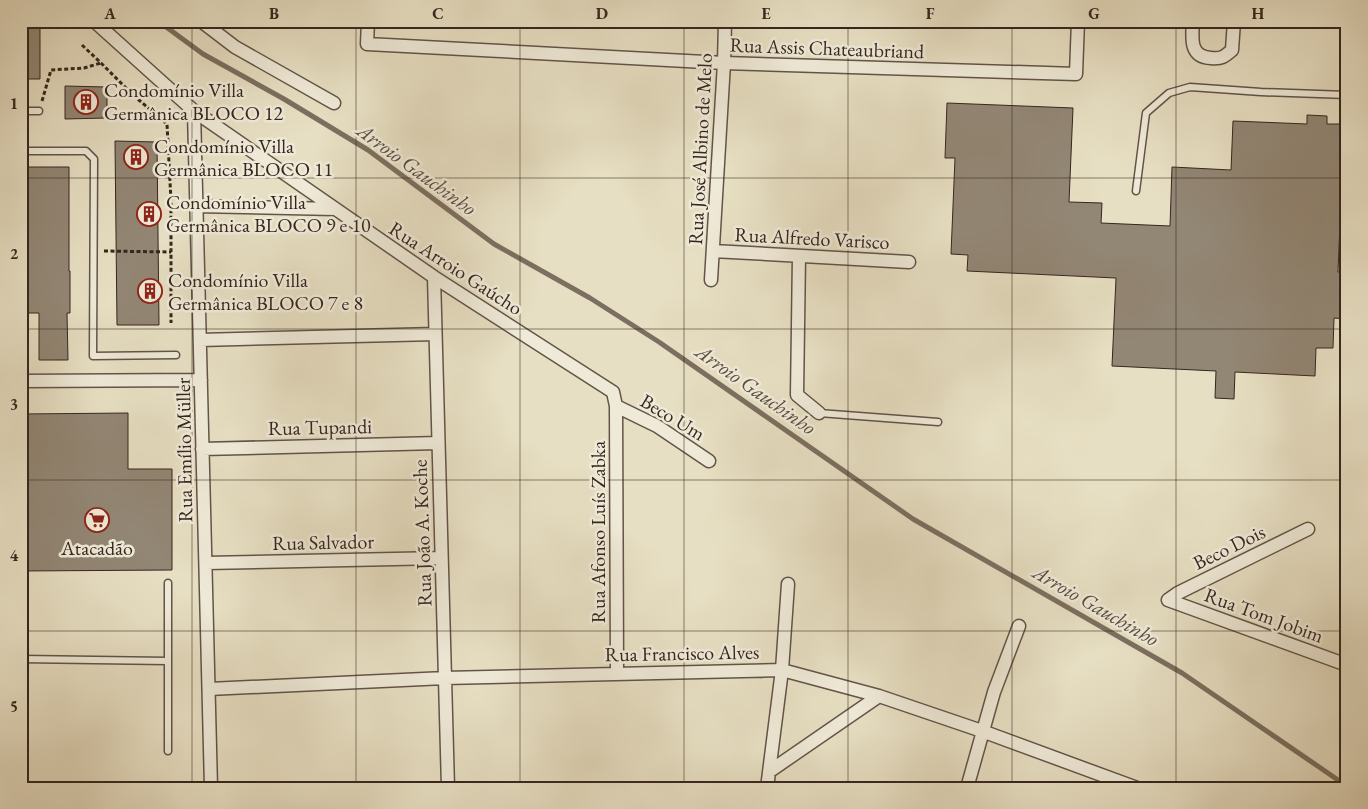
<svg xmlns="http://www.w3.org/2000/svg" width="1368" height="809" font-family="'EB Garamond',serif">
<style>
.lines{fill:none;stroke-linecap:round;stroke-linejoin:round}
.stream{stroke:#7c6f60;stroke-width:5}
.building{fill:#928674;stroke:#36261f}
.service-casing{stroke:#625448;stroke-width:9}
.minor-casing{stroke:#625448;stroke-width:15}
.path{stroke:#36261f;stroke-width:3;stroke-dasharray:4 2.5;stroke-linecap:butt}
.service{stroke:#efead8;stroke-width:6}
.minor{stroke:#efead8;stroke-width:12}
.grid{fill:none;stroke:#36261f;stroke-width:1;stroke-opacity:0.55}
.labels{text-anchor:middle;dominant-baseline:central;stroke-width:5;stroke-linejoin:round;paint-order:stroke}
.street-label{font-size:20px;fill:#36261f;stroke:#efead8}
.poi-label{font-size:20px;fill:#36261f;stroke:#efead8;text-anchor:start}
.water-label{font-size:21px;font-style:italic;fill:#594b3f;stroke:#efead8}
.neatline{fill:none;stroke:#36261f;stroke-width:2}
.grid-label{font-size:16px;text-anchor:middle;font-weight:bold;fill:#36261f}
</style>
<rect width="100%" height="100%" fill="#e7dfc3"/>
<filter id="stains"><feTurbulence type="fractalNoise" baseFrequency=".004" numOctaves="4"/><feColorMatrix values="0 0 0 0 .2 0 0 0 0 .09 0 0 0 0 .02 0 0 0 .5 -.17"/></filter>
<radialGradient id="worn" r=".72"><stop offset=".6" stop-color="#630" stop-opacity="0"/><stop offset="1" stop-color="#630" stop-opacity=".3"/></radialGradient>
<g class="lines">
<path class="stream" d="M 158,21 L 203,54 L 284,99 L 368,150 L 494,244 L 590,298 L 659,342 L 913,519 L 1182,673 L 1338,780"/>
</g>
<path class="building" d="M 21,21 L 40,21 L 40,79 L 22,79 L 22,70 L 21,70 Z
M 65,86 L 107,87 L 107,118 L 65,119 Z
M 947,103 L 1073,108 L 1069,202 L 1102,203 L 1101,223 L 1170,226 L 1172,167 L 1231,170 L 1233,121 L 1307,124 L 1307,115 L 1327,116 L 1327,124 L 1346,124 L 1344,163 L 1347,163 L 1347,201 L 1341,200 L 1338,272 L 1347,272 L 1346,319 L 1334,318 L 1333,348 L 1316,348 L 1315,376 L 1235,372 L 1234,399 L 1215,398 L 1216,371 L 1112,366 L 1116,278 L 967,271 L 968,255 L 951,254 L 955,158 L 945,158 Z
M 115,141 L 157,142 L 159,325 L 117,325 Z
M 21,167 L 69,167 L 69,271 L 70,271 L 70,313 L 67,313 L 68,360 L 39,360 L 39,313 L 21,313 Z
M 128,413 L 128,469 L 172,469 L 172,570 L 21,571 L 21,414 Z"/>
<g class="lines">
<defs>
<path id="service" d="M 21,111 L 39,111
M 21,151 L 86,151 L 94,159 L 93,356 L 176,355
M 1136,191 L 1146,113 L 1169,93 L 1190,87 L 1261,92 L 1347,95
M 819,413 L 938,422
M 168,583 L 168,751
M 21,659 L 168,661"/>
<path id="minor" d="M 94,21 L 194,111 L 434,277 L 613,392 L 616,406 L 617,673
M 201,21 L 235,47 L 334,103
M 368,21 L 367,44 L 724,63 L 1076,74 L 1078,21
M 1193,21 C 1192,38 1189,57 1211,58 C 1222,59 1224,57 1232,50 L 1234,21
M 194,111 L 211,788
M 196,206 L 335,209
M 713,251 L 909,262
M 799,256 L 797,395 L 819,413
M 434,277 L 448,788
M 711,280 L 724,63 L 725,21
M 200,340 L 435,334
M 21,381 L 201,380
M 616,406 L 657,426 L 709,461
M 202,449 L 438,443
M 206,563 L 441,558
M 1168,600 L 1347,665
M 1168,600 L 1178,593 L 1308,529
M 209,689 L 445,678 L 782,670 L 879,696 L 982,731 L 1137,788
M 770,771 L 879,696
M 767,788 L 782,670 L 788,584
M 967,788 L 994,692 L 1019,626"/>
</defs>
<use href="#service" class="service-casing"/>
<use href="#minor" class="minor-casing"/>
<path class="path" d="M 82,45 L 101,63 L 133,95 L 167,124 L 171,201 L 171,323
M 42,101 L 51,70 L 84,68 L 101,63
M 104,251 L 171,252"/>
<use href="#service" class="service"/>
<use href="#minor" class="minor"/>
</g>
<path class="grid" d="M 192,21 L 192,788M 356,21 L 356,788M 520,21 L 520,788M 684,21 L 684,788M 848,21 L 848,788M 1012,21 L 1012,788M 1176,21 L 1176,788M 21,178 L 1347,178M 21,329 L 1347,329M 21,480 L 1347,480M 21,631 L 1347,631"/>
<defs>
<symbol id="building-ring" viewBox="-11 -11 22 22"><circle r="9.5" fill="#efead8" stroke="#8f2418" stroke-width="1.5"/><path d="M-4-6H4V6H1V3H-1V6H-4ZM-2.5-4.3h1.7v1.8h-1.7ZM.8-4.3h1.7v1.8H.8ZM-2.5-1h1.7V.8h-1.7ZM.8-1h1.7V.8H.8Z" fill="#8f2418"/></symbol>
<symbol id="supermarket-ring" viewBox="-11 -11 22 22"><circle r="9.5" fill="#efead8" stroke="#8f2418" stroke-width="1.5"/><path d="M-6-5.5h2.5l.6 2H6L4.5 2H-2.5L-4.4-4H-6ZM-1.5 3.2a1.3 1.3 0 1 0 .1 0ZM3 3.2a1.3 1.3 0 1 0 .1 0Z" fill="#8f2418"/></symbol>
</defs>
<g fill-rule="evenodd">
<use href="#building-ring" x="72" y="88" width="28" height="28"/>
<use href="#building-ring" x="122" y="143" width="28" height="28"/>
<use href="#building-ring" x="135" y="200" width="28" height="28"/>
<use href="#building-ring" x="136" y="277" width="28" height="28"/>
<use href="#supermarket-ring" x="83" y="506" width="28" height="28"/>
</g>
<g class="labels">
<g class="street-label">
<text transform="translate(827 48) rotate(2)">Rua Assis Chateaubriand</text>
<text transform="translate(700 149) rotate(-87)">Rua José Albino de Melo</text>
<text transform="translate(812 238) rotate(3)">Rua Alfredo Varisco</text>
<text transform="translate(456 268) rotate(33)">Rua Arroio Gaúcho</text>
<text transform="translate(673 417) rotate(31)">Beco Um</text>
<text transform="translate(320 427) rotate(-1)">Rua Tupandi</text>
<text transform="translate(184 450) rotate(-91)">Rua Emílio Müller</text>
<text transform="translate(598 532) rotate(-90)">Rua Afonso Luís Zabka</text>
<text transform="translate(422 533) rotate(-92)">Rua João A. Koche</text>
<text transform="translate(323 542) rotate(-1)">Rua Salvador</text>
<text transform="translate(1229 547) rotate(-26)">Beco Dois</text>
<text transform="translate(1264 615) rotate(20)">Rua Tom Jobim</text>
<text transform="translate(682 653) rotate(-1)">Rua Francisco Alves</text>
</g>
<g class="poi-label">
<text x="104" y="90">Condomínio Villa<tspan x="104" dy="23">Germânica BLOCO 12</tspan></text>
<text x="154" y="146">Condomínio Villa<tspan x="154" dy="23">Germânica BLOCO 11</tspan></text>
<text x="166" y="202">Condomínio Villa<tspan x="166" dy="23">Germânica BLOCO 9 e 10</tspan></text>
<text x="168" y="280">Condomínio Villa<tspan x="168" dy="23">Germânica BLOCO 7 e 8</tspan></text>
<text x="97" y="548" text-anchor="middle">Atacadão</text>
</g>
<g class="water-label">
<text transform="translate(417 169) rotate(36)">Arroio Gauchinho</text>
<text transform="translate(756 389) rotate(35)">Arroio Gauchinho</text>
<text transform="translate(1096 605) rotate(30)">Arroio Gauchinho</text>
</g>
</g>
<rect width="1368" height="809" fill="none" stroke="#e7dfc3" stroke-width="55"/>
<rect x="28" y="28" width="1312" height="754" class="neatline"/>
<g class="grid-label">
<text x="110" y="19">A</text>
<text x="274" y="19">B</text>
<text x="438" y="19">C</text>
<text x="602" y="19">D</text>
<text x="766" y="19">E</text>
<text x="930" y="19">F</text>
<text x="1094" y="19">G</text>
<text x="1258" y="19">H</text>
<text x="14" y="109">1</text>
<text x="14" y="259">2</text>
<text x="14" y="410">3</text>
<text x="14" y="561">4</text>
<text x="14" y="712">5</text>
</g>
<rect width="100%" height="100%" filter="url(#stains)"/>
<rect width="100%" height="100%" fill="url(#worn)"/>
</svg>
